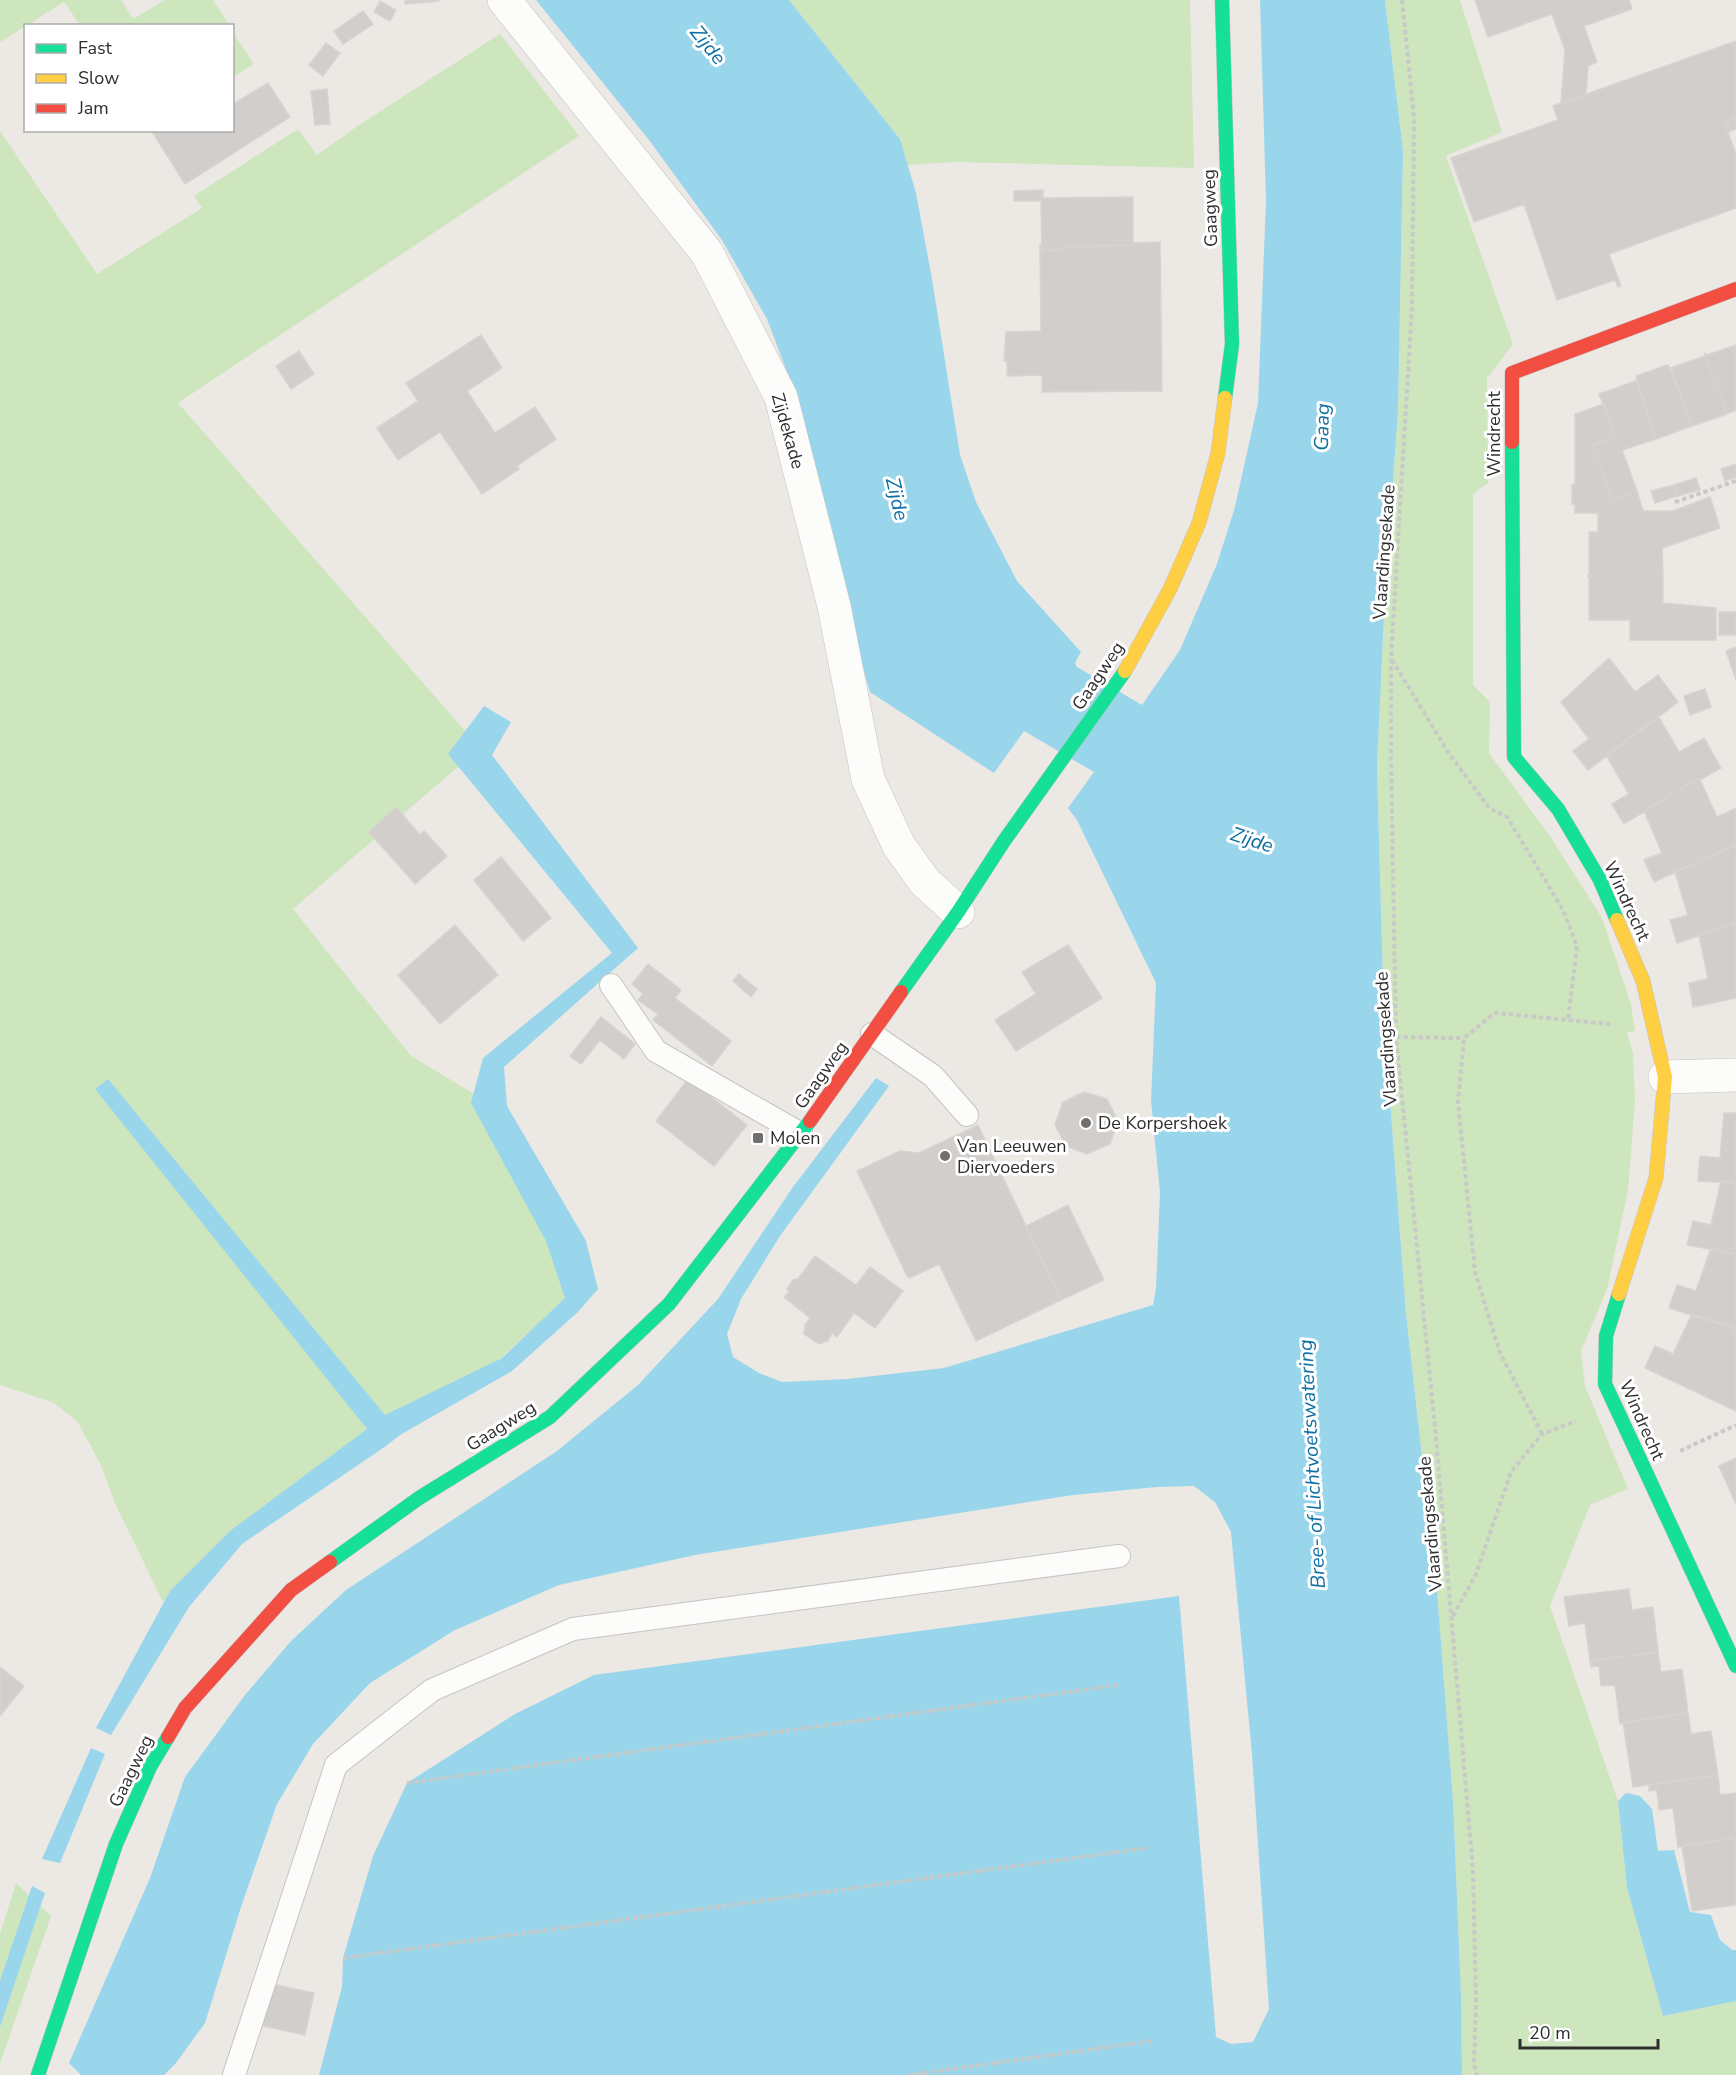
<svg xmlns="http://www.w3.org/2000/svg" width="1736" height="2075" font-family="'Nunito Sans',sans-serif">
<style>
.green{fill:#cee6be}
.water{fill:#99d6ec}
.building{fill:#d1cecb;stroke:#d7d4d0;stroke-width:1.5}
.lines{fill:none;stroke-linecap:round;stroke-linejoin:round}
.lane-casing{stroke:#c5c4c5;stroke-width:24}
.street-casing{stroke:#c5c4c5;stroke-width:34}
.fast-casing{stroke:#c5c4c5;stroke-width:15}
.slow-casing{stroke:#c5c4c5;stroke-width:15}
.jam-casing{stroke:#c5c4c5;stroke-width:15}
.path{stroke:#c9c9c8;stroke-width:4;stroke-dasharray:4.5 3;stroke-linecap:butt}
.lane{stroke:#fcfcfb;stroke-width:22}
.street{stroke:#fcfcfb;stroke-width:33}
.fast{stroke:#16e098;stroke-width:14}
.slow{stroke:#ffcf43;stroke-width:14}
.jam{stroke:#f24e42;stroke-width:14}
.poi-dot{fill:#706f6e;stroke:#fff;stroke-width:2}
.labels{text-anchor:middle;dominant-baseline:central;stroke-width:6;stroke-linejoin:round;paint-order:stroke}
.street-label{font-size:18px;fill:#2e2e2e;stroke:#fff}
.poi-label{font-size:18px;fill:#2e2e2e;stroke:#fff;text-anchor:start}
.water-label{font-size:20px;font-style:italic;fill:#0d6fa3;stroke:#fff}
</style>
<rect width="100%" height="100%" fill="#ece8e4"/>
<path class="green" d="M 0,0 L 121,0 L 133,19 L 165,0 L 213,0 L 229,25 L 80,25 L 64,2 L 0,42 Z
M 789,0 L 1190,0 L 1194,168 L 955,162 L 907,165 L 900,139 Z
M 1385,0 L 1460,0 L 1502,132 L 1446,156 L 1513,344 L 1487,378 L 1488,483 L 1473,494 L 1473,685 L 1490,702 L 1489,753 L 1552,839 L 1602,918 L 1631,1004 L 1635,1031 L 1627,1032 L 1633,1053 L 1635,1100 L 1628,1191 L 1607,1289 L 1581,1351 L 1585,1386 L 1628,1489 L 1590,1505 L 1550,1606 L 1618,1801 L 1627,1888 L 1663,2016 L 1736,2001 L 1736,2075 L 1462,2075 L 1461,1995 L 1453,1801 L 1437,1590 L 1406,1314 L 1384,1019 L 1377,766 L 1385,594 L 1398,410 L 1403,151 Z
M 232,31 L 254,64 L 233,77 L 232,77 Z
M 500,34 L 579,136 L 178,403 L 480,748 L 293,909 L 411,1056 L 494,1106 L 562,1242 L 565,1299 L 502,1357 L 281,1496 L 163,1602 L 114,1501 L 100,1463 L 77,1421 L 54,1403 L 0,1385 L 0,131 L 97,274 L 202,208 L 194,196 L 298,129 L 317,155 L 359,125 Z
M 16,1883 L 51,1916 L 0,2064 L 0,1934 Z"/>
<path class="water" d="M 536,0 L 789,0 L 900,139 L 916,193 L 932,279 L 960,455 L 976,502 L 1017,581 L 1081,652 L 1075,663 L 1077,667 L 1142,705 L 1180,650 L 1217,564 L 1235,507 L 1258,403 L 1266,201 L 1260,0 L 1385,0 L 1403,151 L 1398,410 L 1385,594 L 1377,766 L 1384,1019 L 1406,1314 L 1437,1590 L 1453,1801 L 1461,1995 L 1462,2075 L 319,2075 L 342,1987 L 343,1958 L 373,1856 L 407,1783 L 515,1714 L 594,1675 L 1179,1596 L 1216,2037 L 1231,2044 L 1253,2042 L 1269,2009 L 1252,1754 L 1231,1532 L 1215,1502 L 1194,1486 L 1157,1487 L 1073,1495 L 695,1555 L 559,1585 L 455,1630 L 370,1683 L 313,1744 L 277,1804 L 241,1907 L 205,2023 L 176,2063 L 164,2075 L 81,2075 L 69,2063 L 150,1878 L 185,1777 L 245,1695 L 291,1641 L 346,1590 L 557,1451 L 638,1385 L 718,1299 L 793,1187 L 876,1078 L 889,1086 L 780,1236 L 741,1299 L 727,1334 L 733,1357 L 759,1373 L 782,1382 L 847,1379 L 944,1368 L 1153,1305 L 1156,1289 L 1160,1193 L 1151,1101 L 1156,983 L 1077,820 L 1068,808 L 1094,772 L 1024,731 L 994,773 L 870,692 L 857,647 L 841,567 L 798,401 L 767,319 L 722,240 L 649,140 Z
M 484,706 L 511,722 L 492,755 L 638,948 L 504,1067 L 507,1106 L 586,1241 L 598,1289 L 578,1312 L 512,1371 L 400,1435 L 386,1446 L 242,1544 L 189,1607 L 111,1735 L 96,1728 L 170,1591 L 230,1531 L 367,1429 L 95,1089 L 108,1079 L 385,1415 L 502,1358 L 565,1298 L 546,1241 L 471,1103 L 483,1058 L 612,953 L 448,754 Z
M 91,1748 L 105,1754 L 60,1863 L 42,1859 Z
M 1626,1793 L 1640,1796 L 1652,1809 L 1658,1851 L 1674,1850 L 1690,1912 L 1711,1915 L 1720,1940 L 1732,1950 L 1736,1950 L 1736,2001 L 1663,2016 L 1627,1888 L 1618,1801 Z
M 32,1886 L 45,1893 L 0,2027 L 0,1981 Z"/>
<path class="building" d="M 405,0 L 439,0 L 439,1 L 405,4 Z
M 1475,0 L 1629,0 L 1632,9 L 1584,26 L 1597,62 L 1588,66 L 1586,95 L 1561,103 L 1565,50 L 1552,14 L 1488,37 Z
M 380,1 L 396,10 L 390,21 L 374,12 Z
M 363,11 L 373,24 L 343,44 L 334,31 Z
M 1736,41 L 1736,118 L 1724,122 L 1736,154 L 1736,208 L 1609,254 L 1621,286 L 1618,287 L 1615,280 L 1557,300 L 1524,204 L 1474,222 L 1451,158 L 1558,120 L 1553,106 Z
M 326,43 L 340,53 L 323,76 L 309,65 Z
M 268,83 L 290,117 L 185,184 L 151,130 L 232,130 L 232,105 Z
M 327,89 L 330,124 L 315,125 L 311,91 Z
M 1736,118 L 1736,129 L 1728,132 L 1724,122 Z
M 1043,190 L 1043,198 L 1133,197 L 1133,245 L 1061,247 L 1061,250 L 1042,250 L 1041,201 L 1014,201 L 1014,191 Z
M 1160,242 L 1162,391 L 1042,392 L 1042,375 L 1007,376 L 1007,361 L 1004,361 L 1006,332 L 1041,331 L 1040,244 L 1042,244 L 1042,250 L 1061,250 L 1061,247 L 1133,245 L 1133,243 Z
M 481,335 L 502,368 L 467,391 L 495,433 L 535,407 L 556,439 L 517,466 L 519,469 L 482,494 L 440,432 L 398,460 L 377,428 L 418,401 L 406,383 Z
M 1736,345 L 1736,410 L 1727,414 L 1705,354 L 1707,355 Z
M 299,351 L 314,374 L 291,389 L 276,366 Z
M 1705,354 L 1727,414 L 1692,426 L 1671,368 L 1705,356 Z
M 1668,365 L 1692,426 L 1656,439 L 1636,376 Z
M 1636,381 L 1656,439 L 1622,450 L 1637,491 L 1612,500 L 1592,445 L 1616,437 L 1599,394 Z
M 1604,404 L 1616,437 L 1592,445 L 1612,500 L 1637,491 L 1643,511 L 1673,511 L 1710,497 L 1720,528 L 1662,548 L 1663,576 L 1587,576 L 1589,575 L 1589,532 L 1598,532 L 1598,513 L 1575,513 L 1575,504 L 1572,504 L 1572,485 L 1575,485 L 1575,414 Z
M 1736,464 L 1736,477 L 1725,481 L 1721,469 Z
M 1696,478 L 1700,490 L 1677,496 L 1674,485 Z
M 1674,485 L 1677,496 L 1655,503 L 1651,491 Z
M 1587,576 L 1663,576 L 1663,603 L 1716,608 L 1716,640 L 1630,640 L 1630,620 L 1589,620 L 1589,577 Z
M 1719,612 L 1736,612 L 1736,635 L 1719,635 Z
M 1736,647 L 1736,680 L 1726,651 Z
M 1609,658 L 1635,692 L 1658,675 L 1678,702 L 1588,770 L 1573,751 L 1589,739 L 1561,702 Z
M 1705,689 L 1711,707 L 1690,715 L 1684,696 Z
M 1658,716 L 1679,752 L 1704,738 L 1721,768 L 1700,780 L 1699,778 L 1624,824 L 1612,804 L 1629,794 L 1606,755 Z
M 1699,778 L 1717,817 L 1736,808 L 1736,845 L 1654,882 L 1644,860 L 1662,853 L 1644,811 Z
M 396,807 L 420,835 L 424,831 L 447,856 L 415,884 L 369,832 Z
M 1736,845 L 1736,923 L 1677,943 L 1670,920 L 1688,915 L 1675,872 Z
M 501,857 L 551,918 L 523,941 L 474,880 Z
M 1736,923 L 1736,998 L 1693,1007 L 1689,983 L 1708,979 L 1699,935 Z
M 455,925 L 498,975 L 440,1024 L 398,975 Z
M 1068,945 L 1102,998 L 1016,1051 L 995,1020 L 1036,994 L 1022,972 Z
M 648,964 L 681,990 L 675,998 L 731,1041 L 712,1066 L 653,1020 L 658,1014 L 638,1000 L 643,994 L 632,984 Z
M 739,974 L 757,989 L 751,997 L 733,981 Z
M 601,1017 L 635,1044 L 624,1059 L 600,1040 L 581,1064 L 570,1056 Z
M 688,1079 L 747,1125 L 714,1166 L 656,1121 Z
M 1084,1092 L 1107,1099 L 1118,1121 L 1110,1144 L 1087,1154 L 1066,1146 L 1055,1125 L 1063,1102 Z
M 1724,1113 L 1736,1113 L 1736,1183 L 1698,1181 L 1700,1156 L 1720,1158 Z
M 978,1125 L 1061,1300 L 976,1341 L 939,1264 L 910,1278 L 907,1276 L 857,1171 L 900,1151 L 919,1153 Z
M 1721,1181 L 1736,1183 L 1736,1254 L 1687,1245 L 1693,1221 L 1711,1225 Z
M 1068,1205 L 1104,1280 L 1061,1300 L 1026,1226 Z
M 1711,1248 L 1736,1254 L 1736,1329 L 1669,1308 L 1677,1285 L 1696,1291 Z
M 815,1256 L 856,1285 L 870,1267 L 903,1291 L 875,1328 L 854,1313 L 837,1337 L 832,1333 L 828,1341 L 819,1344 L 804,1334 L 805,1325 L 810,1318 L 784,1297 L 789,1292 L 787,1289 L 793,1280 L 798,1279 Z
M 1692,1314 L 1736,1329 L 1736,1411 L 1645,1368 L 1655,1346 L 1673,1354 Z
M 1736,1458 L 1736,1504 L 1719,1466 Z
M 1629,1589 L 1632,1610 L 1653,1607 L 1658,1652 L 1590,1661 L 1585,1623 L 1569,1626 L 1564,1597 Z
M 1658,1652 L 1661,1672 L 1682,1669 L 1688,1713 L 1620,1724 L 1615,1685 L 1601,1686 L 1599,1666 L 1591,1667 L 1590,1661 Z
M 0,1667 L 24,1686 L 0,1716 Z
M 1688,1713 L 1691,1734 L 1711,1731 L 1718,1775 L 1633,1787 L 1623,1722 Z
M 1718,1775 L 1720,1795 L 1736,1793 L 1736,1838 L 1678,1847 L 1673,1808 L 1659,1810 L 1657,1790 L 1649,1791 L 1649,1786 L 1653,1785 L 1653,1784 Z
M 1736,1838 L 1736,1905 L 1692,1911 L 1682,1846 Z
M 272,1984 L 314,1993 L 305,2035 L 263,2026 Z"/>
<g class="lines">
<defs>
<path id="lane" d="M 611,985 L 656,1051 L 801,1134
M 872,1034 L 933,1076 L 967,1115
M 234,2075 L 336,1765 L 432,1690 L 573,1629 L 1119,1556"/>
<path id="street" d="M 504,0 L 707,253 L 781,397 L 834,606 L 868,779 L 899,846 L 925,882 L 958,912
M 1665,1077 L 1736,1075"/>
<path id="fast" d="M 1222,0 L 1232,344 L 1225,398
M 1512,442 L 1514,757 L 1558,809 L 1600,880 L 1617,920
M 901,992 L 958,912 L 1004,841 L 1125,671
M 1619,1294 L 1606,1336 L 1605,1384 L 1736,1666
M 330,1562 L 419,1498 L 550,1417 L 669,1304 L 810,1121
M 38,2075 L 116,1844 L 150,1767 L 168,1737"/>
<path id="slow" d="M 1125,671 L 1170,589 L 1199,523 L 1218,453 L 1225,398
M 1617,920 L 1643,981 L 1665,1077 L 1656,1178 L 1619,1294"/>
<path id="jam" d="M 1512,442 L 1512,373 L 1736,289
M 810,1121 L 901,992
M 168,1737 L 185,1708 L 291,1590 L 330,1562"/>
</defs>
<use href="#lane" class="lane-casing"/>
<use href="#street" class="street-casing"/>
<use href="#fast" class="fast-casing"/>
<use href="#slow" class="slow-casing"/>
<use href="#jam" class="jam-casing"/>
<path class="path" d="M 1402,0 L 1414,118 L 1412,307 L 1391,658 L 1391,761 L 1396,1037 L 1435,1427 L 1473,1870 L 1476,2003 L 1474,2065 L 1477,2075
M 1675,502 L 1736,481
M 1392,660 L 1448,752 L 1489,808 L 1507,817 L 1563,910 L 1577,946 L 1568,1020
M 1396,1037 L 1464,1038
M 1542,1434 L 1500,1353 L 1475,1272 L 1458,1102 L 1464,1038 L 1495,1013 L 1610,1024
M 1680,1451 L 1736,1425
M 1453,1616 L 1476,1574 L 1511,1472 L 1542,1434 L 1576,1421
M 407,1783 L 1118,1685
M 343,1958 L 1147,1848
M 909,2075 L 1151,2041"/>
<use href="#lane" class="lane"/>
<use href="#street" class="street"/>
<use href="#fast" class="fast"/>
<use href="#slow" class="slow"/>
<use href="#jam" class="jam"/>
</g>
<g class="poi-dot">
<circle cx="1086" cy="1123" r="6"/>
<rect x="752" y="1132" width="12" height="12" rx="3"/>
<circle cx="945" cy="1156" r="6"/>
</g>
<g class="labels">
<g class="street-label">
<text transform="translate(1210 208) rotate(-92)">Gaagweg</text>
<text transform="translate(788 431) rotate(74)">Zijdekade</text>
<text transform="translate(1494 434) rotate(-90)">Windrecht</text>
<text transform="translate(1384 552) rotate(-86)">Vlaardingsekade</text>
<text transform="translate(1098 676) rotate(-56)">Gaagweg</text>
<text transform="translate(1627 901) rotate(65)">Windrecht</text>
<text transform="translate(1386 1039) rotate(-94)">Vlaardingsekade</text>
<text transform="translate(821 1075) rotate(-55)">Gaagweg</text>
<text transform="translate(1642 1420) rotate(66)">Windrecht</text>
<text transform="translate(501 1426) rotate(-32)">Gaagweg</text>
<text transform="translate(1430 1524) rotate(-95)">Vlaardingsekade</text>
<text transform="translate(131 1771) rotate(-64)">Gaagweg</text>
</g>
<g class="poi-label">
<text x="1098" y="1123">De Korpershoek</text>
<text x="770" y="1138">Molen</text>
<text x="957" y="1146">Van Leeuwen<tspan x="957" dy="21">Diervoeders</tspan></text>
</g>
<g class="water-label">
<text transform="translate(708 45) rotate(51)">Zijde</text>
<text transform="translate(1322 427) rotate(-88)">Gaag</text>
<text transform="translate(897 499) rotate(77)">Zijde</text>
<text transform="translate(1252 840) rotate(18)">Zijde</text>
<text transform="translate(1312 1464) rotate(-93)">Bree- of Lichtvoetswatering</text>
</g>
</g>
<rect x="24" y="24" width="210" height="108" fill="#ffffff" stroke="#ababab" stroke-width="1.5"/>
<rect x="36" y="44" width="30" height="9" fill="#16e098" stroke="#ababab" stroke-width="1.5"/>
<text x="78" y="54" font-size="18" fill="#2e2e2e">Fast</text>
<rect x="36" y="74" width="30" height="9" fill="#ffcf43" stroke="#ababab" stroke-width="1.5"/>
<text x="78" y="84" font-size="18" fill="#2e2e2e">Slow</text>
<rect x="36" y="104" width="30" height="9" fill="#f24e42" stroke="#ababab" stroke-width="1.5"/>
<text x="78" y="114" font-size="18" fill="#2e2e2e">Jam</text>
<path d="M1520 2039v9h138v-9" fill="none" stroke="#2e2e2e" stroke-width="3"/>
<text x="1529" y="2039" font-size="18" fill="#2e2e2e" stroke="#ffffff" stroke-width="4.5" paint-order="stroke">20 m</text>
</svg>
